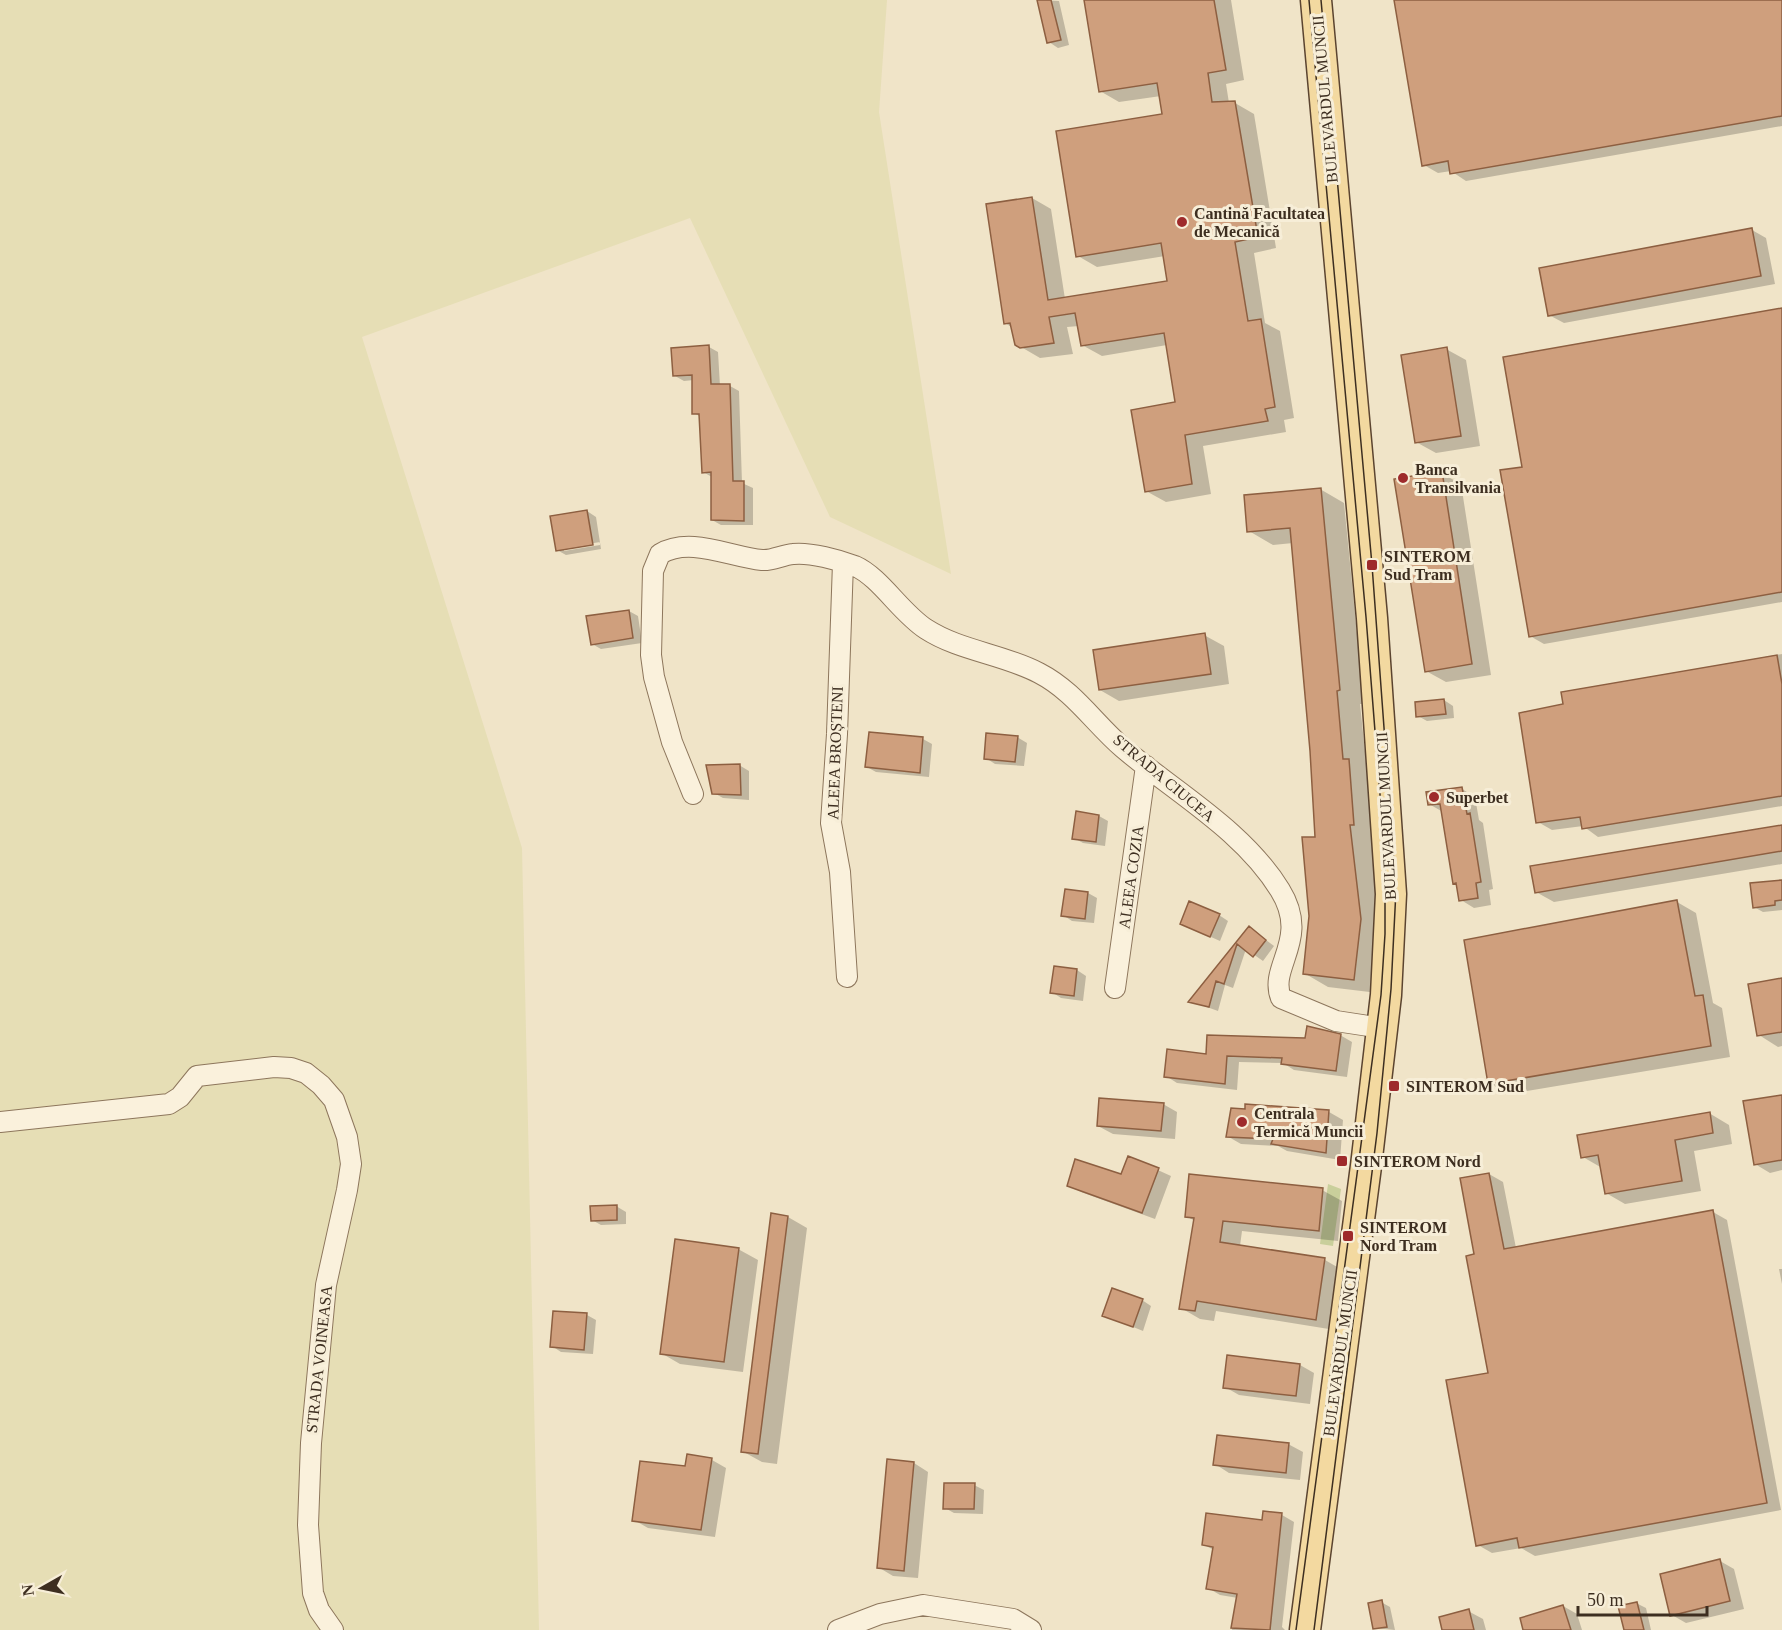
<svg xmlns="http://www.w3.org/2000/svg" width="1782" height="1630" font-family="'Times New Roman',serif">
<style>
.farmland{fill:#e6deb5}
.green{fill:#c9cf9b}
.shadow{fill:#0003;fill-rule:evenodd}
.building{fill:#cf9f7d;stroke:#8d5f41;stroke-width:1.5}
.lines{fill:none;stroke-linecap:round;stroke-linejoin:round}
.minor-casing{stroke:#8d765c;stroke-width:22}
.primary-casing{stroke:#5b4430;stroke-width:33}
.minor{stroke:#faf1dc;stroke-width:20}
.primary{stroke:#f3d9a0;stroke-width:30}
.tram{stroke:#3d2e20;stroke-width:1.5}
.poi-dot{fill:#9e2a2b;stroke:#f7eed8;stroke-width:2}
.labels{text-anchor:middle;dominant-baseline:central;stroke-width:6;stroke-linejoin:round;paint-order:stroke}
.street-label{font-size:16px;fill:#3d2e20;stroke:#f7eed8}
.poi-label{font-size:16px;font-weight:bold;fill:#3d2e20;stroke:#f7eed8;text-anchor:start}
</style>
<rect width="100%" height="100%" fill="#f0e4c8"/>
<path class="farmland" d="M 0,0 L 887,0 L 879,112 L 951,574 L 830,517 L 690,218 L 362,337 L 522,848 L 539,1630 L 0,1630 Z"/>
<path class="green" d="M 1328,1184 L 1341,1189 L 1333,1246 L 1320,1244 Z"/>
<path class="shadow" d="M 1039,0 L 1059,1 L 1069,45 L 1058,48 L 1049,42 Z
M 1085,0 L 1231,0 L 1244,80 L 1226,84 L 1229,103 L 1235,103 L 1254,114 L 1276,248 L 1254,253 L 1265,323 L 1280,331 L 1294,418 L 1284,420 L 1286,432 L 1203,446 L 1211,494 L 1166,502 L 1146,491 L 1177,404 L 1167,345 L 1102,356 L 1082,345 L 1079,326 L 1067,327 L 1073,354 L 1040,358 L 1016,344 L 1013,328 L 1005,323 L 1032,198 L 1051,209 L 1065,299 L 1169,282 L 1165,256 L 1097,267 L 1078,256 L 1164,115 L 1161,96 L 1119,102 L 1100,91 Z
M 1395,0 L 1782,0 L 1782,126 L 1466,181 L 1451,171 L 1438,173 L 1424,165 Z
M 1752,230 L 1766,238 L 1775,284 L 1564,323 L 1549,315 Z
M 1782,310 L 1782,602 L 1544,644 L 1530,636 L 1524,468 Z
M 709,347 L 718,352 L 720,386 L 730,386 L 739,391 L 742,483 L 753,488 L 753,525 L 721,525 L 712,520 L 712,477 L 703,472 L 701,417 L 694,413 L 694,380 L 684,381 L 675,376 Z
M 1446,349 L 1466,360 L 1480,446 L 1436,453 L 1416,442 Z
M 1441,473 L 1461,484 L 1491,675 L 1446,682 L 1426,671 Z
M 1320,489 L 1344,503 L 1364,704 L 1360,704 L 1367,771 L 1373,774 L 1385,934 L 1378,993 L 1328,987 L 1304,973 L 1316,838 L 1312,750 L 1293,543 L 1273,545 L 1249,531 Z
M 587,511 L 596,517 L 601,549 L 566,555 L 557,550 ZM 600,542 L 600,545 L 564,551 L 564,548 Z
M 629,611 L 638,616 L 642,643 L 601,649 L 592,644 Z
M 1204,635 L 1224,646 L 1229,684 L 1119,701 L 1100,690 Z
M 1782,654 L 1782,806 L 1598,837 L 1583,826 L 1552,830 L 1538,822 L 1565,706 L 1563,693 Z
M 1444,700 L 1453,706 L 1454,718 L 1427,721 L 1418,716 Z
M 1017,737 L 1027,743 L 1024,766 L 995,764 L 986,758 Z
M 923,739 L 932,744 L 929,777 L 876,772 L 867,767 Z
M 739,765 L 749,771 L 749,800 L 723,798 L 714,793 Z
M 1462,789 L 1475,797 L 1479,820 L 1483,823 L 1493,889 L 1489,890 L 1491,905 L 1474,908 L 1461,900 L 1458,885 L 1454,883 L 1443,812 L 1429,804 Z
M 1077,813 L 1099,816 L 1108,821 L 1105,846 L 1083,843 L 1074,838 Z
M 1782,826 L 1782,864 L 1554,902 L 1536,892 Z
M 1782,888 L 1782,910 L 1763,912 L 1754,907 Z
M 1066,890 L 1088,893 L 1097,898 L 1094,923 L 1072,921 L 1063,915 Z
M 1677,902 L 1696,913 L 1713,1003 L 1722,1008 L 1730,1057 L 1509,1094 L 1489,1083 Z
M 1219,915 L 1228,921 L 1220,941 L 1191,928 Z
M 1250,928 L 1274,946 L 1263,961 L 1246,949 L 1233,988 L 1225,985 L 1218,1011 L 1190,1001 Z
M 1055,967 L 1077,970 L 1086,976 L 1083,1001 L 1061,998 L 1052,992 Z
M 1782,979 L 1782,1046 L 1778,1047 L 1759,1035 Z
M 1340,1035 L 1352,1042 L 1347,1077 L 1294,1070 L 1283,1063 L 1239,1062 L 1237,1090 L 1177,1083 L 1166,1076 L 1208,1056 Z
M 1782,1096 L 1782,1170 L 1770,1173 L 1755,1164 Z
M 1163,1104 L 1177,1112 L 1175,1139 L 1113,1134 L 1098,1126 Z
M 1247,1106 L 1329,1112 L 1343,1120 L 1340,1160 L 1287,1151 L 1278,1146 L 1241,1144 L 1227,1136 Z
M 1709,1113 L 1729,1125 L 1732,1144 L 1694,1151 L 1701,1191 L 1625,1204 L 1606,1193 L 1602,1168 L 1583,1157 Z
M 1129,1157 L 1171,1176 L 1155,1219 L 1081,1192 L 1069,1185 L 1122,1176 Z
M 1489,1174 L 1503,1182 L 1516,1248 L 1713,1212 L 1727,1220 L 1781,1510 L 1535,1556 L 1521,1548 L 1492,1553 L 1478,1545 L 1489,1374 L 1476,1255 Z
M 1322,1190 L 1342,1201 L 1338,1241 L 1242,1231 L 1240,1246 L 1325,1260 L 1344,1271 L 1335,1330 L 1216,1311 L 1214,1321 L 1200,1319 L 1181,1308 L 1195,1221 L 1186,1216 Z
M 616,1206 L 626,1212 L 626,1224 L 601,1225 L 592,1220 Z
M 788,1217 L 807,1228 L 777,1464 L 762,1462 L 742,1451 Z
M 738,1249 L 758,1260 L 743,1372 L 680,1364 L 661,1353 Z
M 1779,1269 L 1782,1269 L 1782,1284 Z
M 1142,1300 L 1151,1306 L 1143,1331 L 1104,1315 Z
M 587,1315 L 596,1320 L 593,1354 L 561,1352 L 552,1346 Z
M 1300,1365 L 1314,1373 L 1310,1404 L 1239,1395 L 1225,1387 Z
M 1288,1444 L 1303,1452 L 1300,1480 L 1229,1473 L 1215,1464 Z
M 688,1456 L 712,1460 L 726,1468 L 715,1537 L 648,1528 L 634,1520 L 686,1468 Z
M 914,1463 L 928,1472 L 918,1578 L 893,1576 L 878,1567 Z
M 974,1485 L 984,1490 L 983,1514 L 954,1513 L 945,1508 Z
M 1264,1513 L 1282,1515 L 1294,1522 L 1282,1627 L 1285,1630 L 1232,1630 L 1238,1598 L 1220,1595 L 1208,1588 L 1214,1550 L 1204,1545 L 1263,1522 Z
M 1720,1561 L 1734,1569 L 1744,1609 L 1686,1623 L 1672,1615 Z
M 1381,1602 L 1390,1607 L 1395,1630 L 1375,1628 Z
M 1636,1603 L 1646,1608 L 1651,1630 L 1625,1630 Z
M 1563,1606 L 1577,1614 L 1582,1630 L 1525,1630 Z
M 1468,1611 L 1483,1619 L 1486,1630 L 1444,1630 Z"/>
<path class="building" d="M 1037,0 L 1051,0 L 1061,40 L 1047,43 Z
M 1084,0 L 1214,0 L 1226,70 L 1208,73 L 1212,102 L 1235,101 L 1258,237 L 1235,242 L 1248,321 L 1261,319 L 1275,407 L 1265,409 L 1268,421 L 1185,435 L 1192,484 L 1145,492 L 1131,410 L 1175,402 L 1164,333 L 1081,346 L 1075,313 L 1049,317 L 1054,343 L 1020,348 L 1015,345 L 1010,323 L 1004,324 L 986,204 L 1032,197 L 1048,300 L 1167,281 L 1161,243 L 1076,257 L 1056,131 L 1162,114 L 1157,83 L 1099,92 Z
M 1394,0 L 1782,0 L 1782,116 L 1450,174 L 1448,161 L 1422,166 Z
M 1752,228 L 1761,276 L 1548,316 L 1539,268 Z
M 1782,308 L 1782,592 L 1529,637 L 1500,470 L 1522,467 L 1503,357 Z
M 709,345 L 711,384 L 730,384 L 733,481 L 744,481 L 744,521 L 711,520 L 711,472 L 702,473 L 699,414 L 692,414 L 692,375 L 673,376 L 671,348 Z
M 1447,347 L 1461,436 L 1415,443 L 1401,355 Z
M 1442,471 L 1472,664 L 1425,672 L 1394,479 Z
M 1321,488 L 1340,690 L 1337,691 L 1343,759 L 1349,759 L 1354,825 L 1350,825 L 1361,919 L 1354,980 L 1303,974 L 1309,916 L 1302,837 L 1315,837 L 1310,751 L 1290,528 L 1247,532 L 1244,495 Z
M 587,510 L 593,545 L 556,551 L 550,516 Z
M 629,610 L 633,638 L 591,645 L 586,616 Z
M 1205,633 L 1211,674 L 1099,690 L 1093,650 Z
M 1777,655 L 1782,684 L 1782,796 L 1582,829 L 1580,817 L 1536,823 L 1519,713 L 1563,704 L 1561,692 Z
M 1444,699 L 1446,714 L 1416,717 L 1415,702 Z
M 869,732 L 923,737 L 920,773 L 865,767 Z
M 986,733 L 1018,736 L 1015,762 L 984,759 Z
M 740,764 L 741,795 L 712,794 L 706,765 Z
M 1462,787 L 1467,814 L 1470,813 L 1481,882 L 1476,883 L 1478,898 L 1459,901 L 1456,883 L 1453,884 L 1440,804 L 1428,805 L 1426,792 Z
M 1076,811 L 1099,815 L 1096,842 L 1072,839 Z
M 1782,825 L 1782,851 L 1535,893 L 1530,866 Z
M 1782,880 L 1782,900 L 1775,901 L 1775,905 L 1753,908 L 1750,883 Z
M 1065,889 L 1088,892 L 1085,919 L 1061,916 Z
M 1677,900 L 1695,996 L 1703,995 L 1711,1046 L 1488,1084 L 1464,940 Z
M 1189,901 L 1220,914 L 1210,937 L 1180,924 Z
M 1249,926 L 1266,940 L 1253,957 L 1237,944 L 1224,984 L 1216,981 L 1209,1007 L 1188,1002 Z
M 1054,966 L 1077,969 L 1074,996 L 1050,993 Z
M 1782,978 L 1782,1032 L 1757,1036 L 1748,984 Z
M 1307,1026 L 1341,1034 L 1336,1071 L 1281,1064 L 1282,1058 L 1227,1056 L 1225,1084 L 1164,1077 L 1167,1049 L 1206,1054 L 1207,1035 L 1305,1038 Z
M 1782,1095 L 1782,1160 L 1754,1165 L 1743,1101 Z
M 1099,1098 L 1164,1103 L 1161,1131 L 1097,1126 Z
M 1245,1104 L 1329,1110 L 1326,1153 L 1271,1144 L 1273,1139 L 1226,1137 L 1231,1108 L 1245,1109 Z
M 1710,1112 L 1713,1133 L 1675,1140 L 1682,1181 L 1605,1194 L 1598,1155 L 1581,1158 L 1577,1135 Z
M 1128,1156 L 1159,1168 L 1142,1213 L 1067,1186 L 1075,1159 L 1121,1174 Z
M 1489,1173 L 1504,1249 L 1713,1210 L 1767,1503 L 1519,1548 L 1517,1538 L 1476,1546 L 1446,1380 L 1488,1373 L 1466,1256 L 1474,1254 L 1460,1178 Z
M 1189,1174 L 1323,1188 L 1319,1231 L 1223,1221 L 1220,1242 L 1325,1258 L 1316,1320 L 1197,1301 L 1195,1311 L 1179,1309 L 1194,1218 L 1185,1217 Z
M 617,1205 L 617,1220 L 591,1221 L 590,1206 Z
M 771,1213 L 788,1216 L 758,1454 L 741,1452 Z
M 675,1239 L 739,1248 L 724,1362 L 660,1354 Z
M 1112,1288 L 1143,1299 L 1133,1327 L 1102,1316 Z
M 553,1311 L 587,1313 L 584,1350 L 550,1347 Z
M 1227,1355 L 1300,1364 L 1296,1396 L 1223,1388 Z
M 1217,1435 L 1289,1443 L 1286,1473 L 1213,1465 Z
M 687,1454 L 712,1458 L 701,1530 L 632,1521 L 640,1461 L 685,1466 Z
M 887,1459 L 914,1462 L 904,1571 L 877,1568 Z
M 944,1483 L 975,1483 L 974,1509 L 943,1509 Z
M 1263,1511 L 1282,1513 L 1270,1630 L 1231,1628 L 1237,1594 L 1206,1589 L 1213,1547 L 1202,1545 L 1206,1513 L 1262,1520 Z
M 1720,1559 L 1730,1601 L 1670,1616 L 1660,1574 Z
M 1382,1600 L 1387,1627 L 1373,1629 L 1368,1603 Z
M 1637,1602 L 1644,1630 L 1624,1630 L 1618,1606 Z
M 1563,1605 L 1571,1630 L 1523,1630 L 1520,1618 Z
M 1469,1609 L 1474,1630 L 1442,1630 L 1439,1617 Z"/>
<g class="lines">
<defs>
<path id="minor" d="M 843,563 L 837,734 L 831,823 L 840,872 L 847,977
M 693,794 L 672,742 L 654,677 L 651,655 L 653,571 L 660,554 C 690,536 730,557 762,560 C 772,561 782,555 793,554 C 810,552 839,560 855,566 C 880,577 901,613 926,629 C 960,651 1003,654 1039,673 C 1074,691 1094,723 1123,748 C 1176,793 1243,830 1280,890 C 1311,940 1268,966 1281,998 L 1336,1021 L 1382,1028
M 1115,988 L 1146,766
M 0,1122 L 169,1104 L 180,1097 L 197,1076 L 274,1067 L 291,1068 L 306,1073 L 321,1085 L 334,1100 L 347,1137 L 351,1164 L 347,1190 L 326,1285 L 311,1443 L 308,1525 L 313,1593 L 319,1610 L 333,1630
M 838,1630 L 880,1614 L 923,1605 L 1013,1619 L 1031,1630"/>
<path id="primary" d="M 1305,1630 L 1366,1166 L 1386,995 L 1391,894 L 1372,618 L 1316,0"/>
</defs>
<use href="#minor" class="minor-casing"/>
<use href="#primary" class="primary-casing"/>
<use href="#minor" class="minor"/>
<use href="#primary" class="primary"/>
<path class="tram" d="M 1296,1630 L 1381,995 L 1385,934 L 1385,858 L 1366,617 L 1309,0
M 1314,1630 L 1377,1133 L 1391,989 L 1396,890 L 1372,565 L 1321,0"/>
</g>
<g class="poi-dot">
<circle cx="1182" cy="222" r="6"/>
<circle cx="1403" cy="478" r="6"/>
<rect x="1366" y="559" width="12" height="12" rx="3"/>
<circle cx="1434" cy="797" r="6"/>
<rect x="1388" y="1080" width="12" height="12" rx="3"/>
<circle cx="1242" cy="1122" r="6"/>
<rect x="1336" y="1155" width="12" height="12" rx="3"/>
<rect x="1342" y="1230" width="12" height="12" rx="3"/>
</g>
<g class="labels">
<g class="street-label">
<text transform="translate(1325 99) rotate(-95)">BULEVARDUL MUNCII</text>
<text transform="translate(835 753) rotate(-88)">ALEEA BROȘTENI</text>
<text transform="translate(1164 778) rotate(40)">STRADA CIUCEA</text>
<text transform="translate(1386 816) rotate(-93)">BULEVARDUL MUNCII</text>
<text transform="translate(1131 877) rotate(-82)">ALEEA COZIA</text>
<text transform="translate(1340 1353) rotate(-82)">BULEVARDUL MUNCII</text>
<text transform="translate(319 1359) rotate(-84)">STRADA VOINEASA</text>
</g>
<g class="poi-label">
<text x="1194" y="213">Cantină Facultatea<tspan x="1194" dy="18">de Mecanică</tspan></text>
<text x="1415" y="469">Banca<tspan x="1415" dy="18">Transilvania</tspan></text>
<text x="1384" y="556">SINTEROM<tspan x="1384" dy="18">Sud Tram</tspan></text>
<text x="1446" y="797">Superbet</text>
<text x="1406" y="1086">SINTEROM Sud</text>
<text x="1254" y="1113">Centrala<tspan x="1254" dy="18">Termică Muncii</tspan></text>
<text x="1354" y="1161">SINTEROM Nord</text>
<text x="1360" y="1227">SINTEROM<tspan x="1360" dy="18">Nord Tram</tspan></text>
</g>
</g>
<g transform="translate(42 1588) rotate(261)" stroke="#f7eed8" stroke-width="4.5" paint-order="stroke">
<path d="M0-4.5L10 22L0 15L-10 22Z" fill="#3d2e20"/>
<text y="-9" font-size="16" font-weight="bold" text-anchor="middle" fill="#3d2e20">N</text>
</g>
<path d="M1578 1606v9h129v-9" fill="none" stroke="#3d2e20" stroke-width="3"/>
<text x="1587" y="1606" font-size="18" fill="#3d2e20" stroke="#f7eed8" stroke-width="4.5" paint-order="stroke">50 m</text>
</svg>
